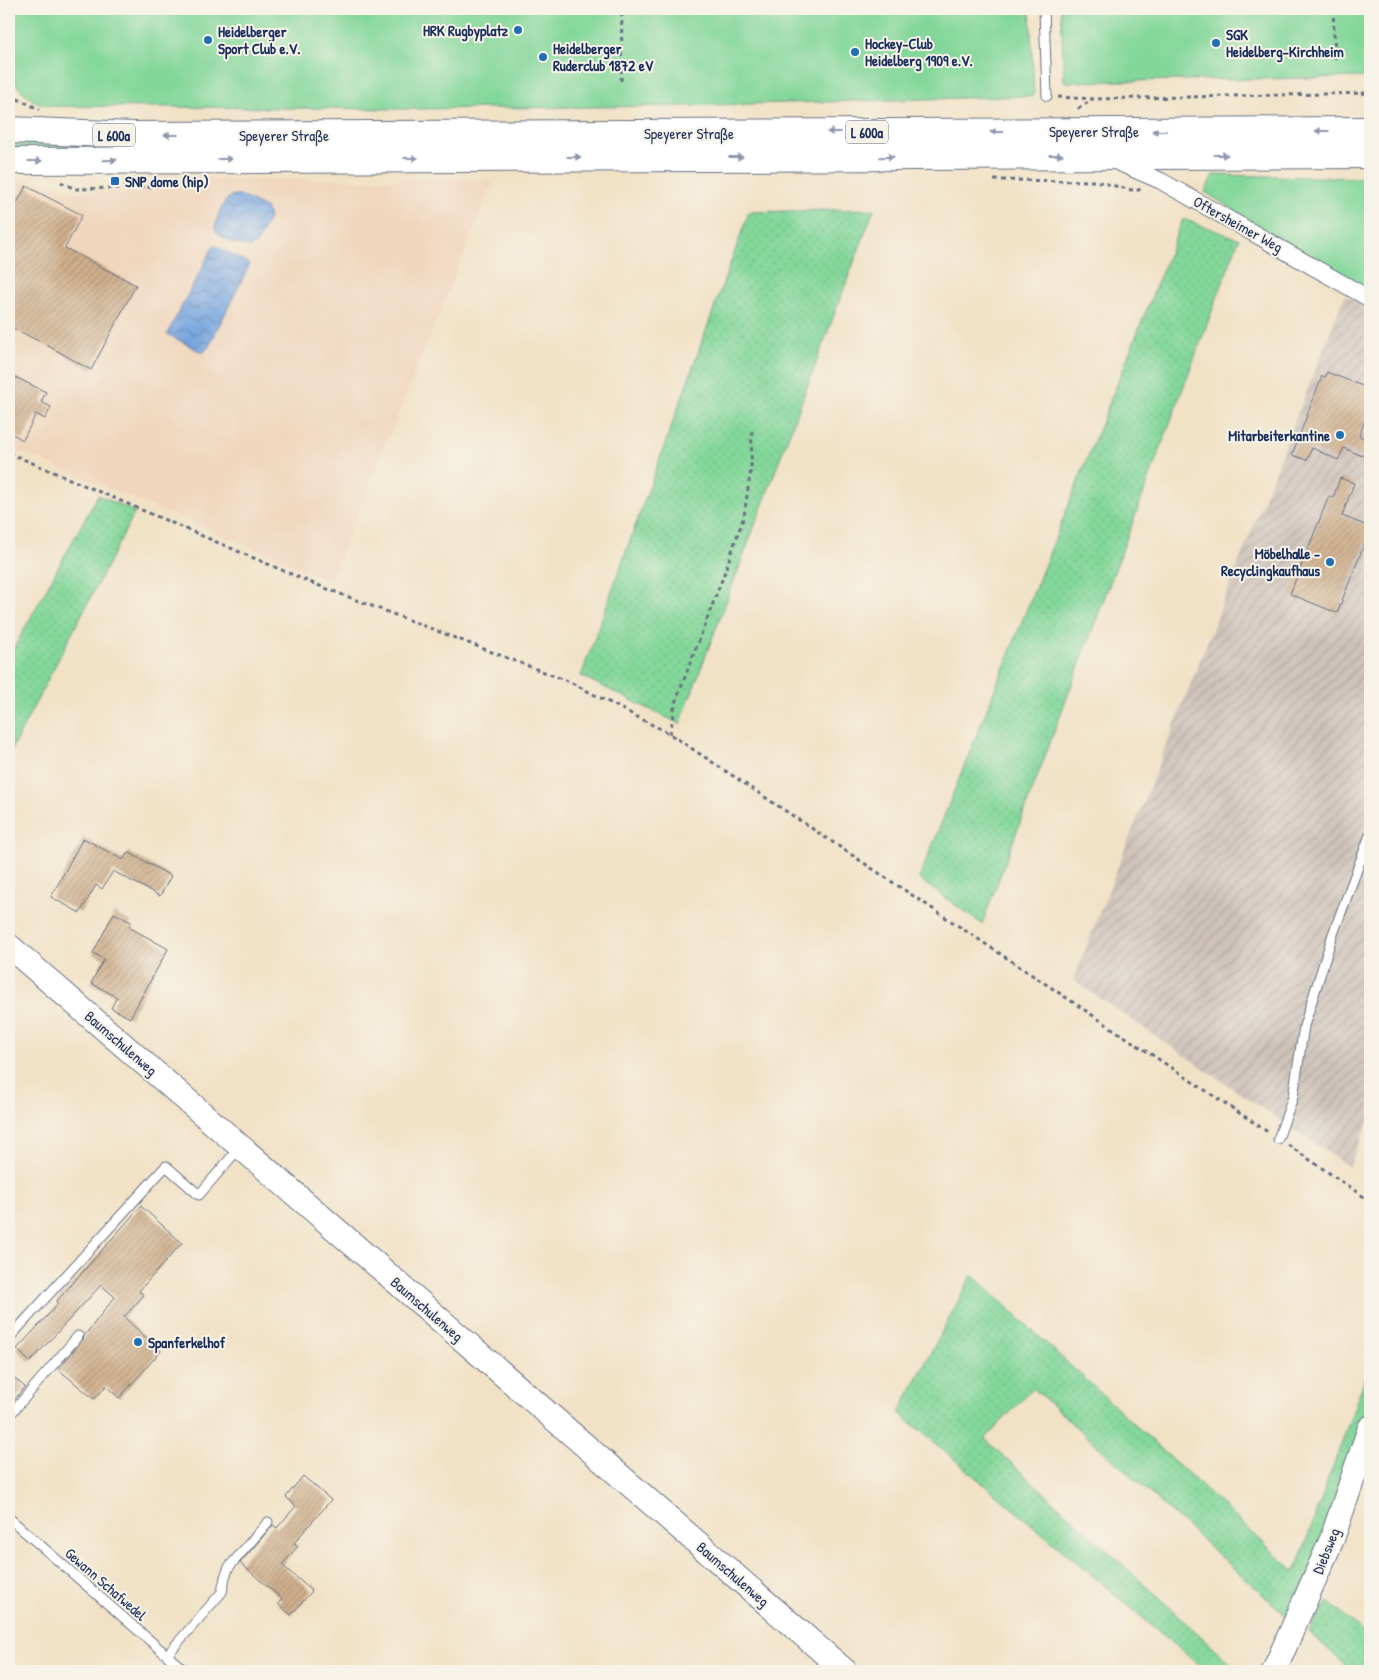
<svg xmlns="http://www.w3.org/2000/svg" width="1379" height="1680" font-family="'Patrick Hand',sans-serif">
<style>
.built{fill:#f0d6bc}
.industrial{fill:url(#industrial-furrows)}
.grass{fill:url(#grass-dots);stroke:#4f837c}
.green{fill:#83d79a;stroke:#4f837c}
.water{fill:url(#water-waves);stroke:#486a9e}
.building{fill:url(#building-hatch)}
.lines{fill:none;stroke-linecap:round;stroke-linejoin:round}
.lane-casing{stroke:#666e82;stroke-width:11}
.street-casing{stroke:#666e82;stroke-width:18}
.secondary-casing{stroke:#666e82;stroke-width:26}
.primary-casing{stroke:#666e82;stroke-width:28}
.path{stroke:#666e82;stroke-width:3;stroke-dasharray:4 4;stroke-linecap:butt}
.lane{stroke:#fff;stroke-width:9}
.street{stroke:#fff;stroke-width:16}
.secondary{stroke:#fff;stroke-width:24}
.primary{stroke:#fff;stroke-width:26}
.oneway{fill:#8d97ae}
.poi-dot{fill:#1f6fb2;stroke:#f7f3e8;stroke-width:2}
.labels{text-anchor:middle;dominant-baseline:central;stroke-width:4;stroke-linejoin:round;paint-order:stroke}
.shield{fill:#f7f3e8;stroke:#5d6a87;stroke-width:1}
.shield-label{font-size:14px;font-weight:bold;fill:#1b2f5e}
.poi-label{font-size:15px;font-weight:bold;fill:#1b2f5e;stroke:#f7f3e8;text-anchor:start}
.street-label{font-size:15px;fill:#1b2f5e;stroke:#f7f3e8}
</style>
<defs>
<pattern id="industrial-furrows" width="10" height="10" patternUnits="userSpaceOnUse" patternTransform="scale(1.25)"><rect width="10" height="10" fill="#cec2b9"/><path d="M-1 1l2-2M0 10L10 0M9 11l2-2" fill="none" stroke="#b0a7a1"/></pattern>
<pattern id="grass-dots" width="8" height="8" patternUnits="userSpaceOnUse" patternTransform="scale(1.25)"><rect width="8" height="8" fill="#83d79a"/><path d="M2 2h.1M6 6h.1" fill="none" stroke="#71b987" stroke-width="1.8" stroke-linecap="round"/></pattern>
<pattern id="water-waves" width="16" height="10" patternUnits="userSpaceOnUse" patternTransform="scale(1.25)"><rect width="16" height="10" fill="#76a4df"/><path d="M0 5q4-4 8 0t8 0" fill="none" stroke="#6086b8"/></pattern>
<pattern id="building-hatch" width="6" height="6" patternUnits="userSpaceOnUse" patternTransform="scale(1.25)"><rect width="6" height="6" fill="#d0b08d"/><path d="M-1 1l2-2M0 6l6-6M5 7l2-2" fill="none" stroke="#a89076"/></pattern>
</defs>
<rect width="100%" height="100%" fill="#f7f3e8"/>
<filter id="ink" filterUnits="userSpaceOnUse"><feTurbulence type="fractalNoise" baseFrequency=".02" numOctaves="2"/><feDisplacementMap in="SourceGraphic" scale="10" xChannelSelector="R" yChannelSelector="G"/><feConvolveMatrix kernelMatrix="1 2 1 2 8 2 1 2 1" color-interpolation-filters="sRGB"/></filter>
<filter id="wash" filterUnits="userSpaceOnUse"><feTurbulence type="fractalNoise" baseFrequency=".0096" numOctaves="4" result="noise"/><feDisplacementMap in="SourceGraphic" scale="20" xChannelSelector="R" yChannelSelector="G"/><feGaussianBlur stdDeviation="1.12" result="paint"/><feColorMatrix in="noise" values="0 0 0 0 0 0 0 0 0 0 0 0 0 0 0 0 0 1.4 0 .05"/><feComposite in="paint" operator="in"/></filter>
<g filter="url(#wash)">
<rect width="100%" height="100%" fill="#f1e2c6"/>
<path class="built" d="M 182,179 L 494,180 L 330,580 L 9,447 L 9,181 L 49,184 L 74,192 L 157,191 Z"/>
<path class="industrial" d="M 1345,295 L 1370,309 L 1370,1117 L 1349,1167 L 1073,980 Z"/>
<path class="grass" d="M 14,143 L 266,149 L 16,149 L 14,148 Z
M 874,209 L 680,724 L 581,676 L 749,212 Z
M 1183,219 L 1239,239 L 982,924 L 919,879 Z
M 98,495 L 135,512 L 9,754 L 9,657 Z
M 972,1275 L 1295,1572 L 1370,1364 L 1370,1395 L 1355,1445 L 1327,1531 L 1289,1618 L 1033,1388 L 985,1439 L 1239,1671 L 1206,1671 L 899,1413 Z
M 1328,1601 L 1370,1639 L 1370,1671 L 1352,1671 L 1309,1632 Z"/>
<path class="green" d="M 9,9 L 1030,9 L 1034,96 L 679,106 L 408,109 L 50,106 L 34,101 L 19,88 L 9,71 Z
M 1061,9 L 1370,9 L 1370,77 L 1064,82 Z
M 1213,175 L 1370,178 L 1370,291 L 1322,265 L 1205,192 Z"/>
<path class="water" d="M 232,195 L 242,196 L 267,209 L 269,218 L 256,244 L 251,247 C 240,246 220,240 215,229 C 216,218 222,202 232,195 Z
M 214,245 L 250,264 L 208,348 L 203,353 L 167,334 Z"/>
<g id="blocks">
<path class="building" d="M 26,186 L 82,215 L 65,248 L 136,285 L 91,370 L 54,349 L 9,326 L 9,218 Z
M 1327,372 L 1370,389 L 1370,407 L 1359,436 L 1369,440 L 1362,456 L 1344,448 L 1338,460 L 1312,448 L 1307,460 L 1292,455 L 1322,376 L 1325,377 Z
M 9,374 L 46,392 L 41,402 L 51,407 L 45,419 L 36,414 L 23,440 L 9,432 Z
M 1340,478 L 1354,483 L 1342,516 L 1370,527 L 1370,530 L 1337,613 L 1290,594 L 1329,496 L 1333,498 Z
M 83,838 L 123,860 L 128,852 L 171,876 L 160,896 L 113,871 L 102,889 L 96,885 L 80,913 L 51,897 Z
M 114,913 L 131,922 L 129,927 L 168,949 L 130,1018 L 111,1008 L 117,997 L 91,983 L 104,959 L 93,953 Z
M 141,1206 L 182,1243 L 139,1291 L 144,1295 L 124,1317 L 161,1351 L 119,1398 L 106,1386 L 94,1399 L 58,1369 L 83,1340 L 84,1336 L 115,1297 L 101,1285 L 30,1362 L 17,1349 L 58,1304 L 56,1302 Z
M 9,1374 L 25,1387 L 9,1406 Z
M 303,1476 L 331,1500 L 294,1543 L 298,1546 L 282,1565 L 312,1591 L 291,1615 L 278,1604 L 282,1599 L 240,1563 L 273,1525 L 277,1528 L 296,1506 L 286,1497 Z"/>
</g>
</g>
<g filter="url(#ink)">
<use href="#blocks" fill-opacity="0" stroke="#666e82" stroke-width="1"/>
<g class="lines">
<defs>
<path id="lane" d="M 1044,9 L 1047,96
M 1278,1139 L 1293,1097 L 1304,1026 L 1333,934 L 1370,835
M 9,1338 L 166,1166 L 199,1195 L 240,1147
M 9,1416 L 78,1336
M 9,1518 L 185,1671
M 167,1655 L 222,1592 L 225,1577 L 229,1567 L 268,1522"/>
<path id="street" d="M 1115,161 L 1161,181 L 1370,299"/>
<path id="secondary" d="M 9,946 L 845,1671
M 1274,1671 L 1332,1539 L 1370,1428"/>
<path id="primary" d="M 9,130 L 133,135 L 1370,130
M 9,161 L 1370,155"/>
</defs>
<use href="#lane" class="lane-casing"/>
<use href="#street" class="street-casing"/>
<use href="#secondary" class="secondary-casing"/>
<use href="#primary" class="primary-casing"/>
<path class="path" d="M 1333,9 L 1335,59
M 621,81 L 622,9
M 1058,97 L 1093,99 L 1370,93
M 9,98 C 22,98 27,105 40,109
M 1078,109 L 1093,99
M 994,180 L 1095,181 L 1136,191 L 1141,189
M 61,182 L 75,189 L 155,187 L 165,182
M 9,453 L 312,583 L 570,682 L 670,734 L 1268,1132
M 670,734 L 675,703 L 723,577 L 744,516 L 751,468 L 752,430
M 1288,1145 L 1370,1201"/>
<use href="#lane" class="lane"/>
<use href="#street" class="street"/>
<use href="#secondary" class="secondary"/>
<use href="#primary" class="primary"/>
</g>
<defs><path id="oneway-solid" d="M-6-.8H1V-3.2L6.5 0L1 3.2V.8H-6Z" transform="scale(1.25)"/></defs>
<g class="oneway">
<use href="#oneway-solid" transform="translate(1159 131) rotate(180)"/>
<use href="#oneway-solid" transform="translate(1322 131) rotate(180)"/>
<use href="#oneway-solid" transform="translate(834 132) rotate(180)"/>
<use href="#oneway-solid" transform="translate(997 132) rotate(180)"/>
<use href="#oneway-solid" transform="translate(171 135) rotate(180)"/>
<use href="#oneway-solid" transform="translate(1056 155)"/>
<use href="#oneway-solid" transform="translate(1221 155)"/>
<use href="#oneway-solid" transform="translate(574 157)"/>
<use href="#oneway-solid" transform="translate(736 157)"/>
<use href="#oneway-solid" transform="translate(887 157) rotate(-1)"/>
<use href="#oneway-solid" transform="translate(411 158)"/>
<use href="#oneway-solid" transform="translate(225 159)"/>
<use href="#oneway-solid" transform="translate(110 160) rotate(-1)"/>
<use href="#oneway-solid" transform="translate(35 161)"/>
</g>
</g>
<g class="poi-dot">
<circle cx="518" cy="30" r="5"/>
<circle cx="208" cy="40" r="5"/>
<circle cx="1216" cy="43" r="5"/>
<circle cx="855" cy="52" r="5"/>
<circle cx="543" cy="57" r="5"/>
<rect x="110" y="176" width="10" height="10" rx="2.5"/>
<circle cx="1340" cy="435" r="5"/>
<circle cx="1330" cy="562" r="5"/>
<circle cx="138" cy="1342" r="5"/>
</g>
<g class="labels">
<g class="shield">
<rect x="846" y="120.5" width="42" height="23" rx="4"/>
<rect x="93" y="123.5" width="42" height="23" rx="4"/>
</g>
<g class="shield-label">
<text x="867" y="132">L 600a</text>
<text x="114" y="135">L 600a</text>
</g>
<g class="poi-label">
<text x="508" y="30" text-anchor="end">HRK Rugbyplatz</text>
<text x="218" y="31">Heidelberger<tspan x="218" dy="17">Sport Club e.V.</tspan></text>
<text x="1226" y="34">SGK<tspan x="1226" dy="17">Heidelberg-Kirchheim</tspan></text>
<text x="865" y="43">Hockey-Club<tspan x="865" dy="17">Heidelberg 1909 e.V.</tspan></text>
<text x="553" y="48">Heidelberger<tspan x="553" dy="17">Ruderclub 1872 eV</tspan></text>
<text x="125" y="181">SNP dome (hip)</text>
<text x="1330" y="435" text-anchor="end">Mitarbeiterkantine</text>
<text x="1320" y="553" text-anchor="end">Möbelhalle -<tspan x="1320" dy="17">Recyclingkaufhaus</tspan></text>
<text x="148" y="1342">Spanferkelhof</text>
</g>
<g class="street-label">
<text x="1094" y="131">Speyerer Straße</text>
<text x="689" y="133">Speyerer Straße</text>
<text x="284" y="135">Speyerer Straße</text>
<text transform="translate(1238 224) rotate(29)">Oftersheimer Weg</text>
<text transform="translate(121 1043) rotate(41)">Baumschulenweg</text>
<text transform="translate(427 1309) rotate(41)">Baumschulenweg</text>
<text transform="translate(1326 1551) rotate(-68)">Diebsweg</text>
<text transform="translate(733 1574) rotate(41)">Baumschulenweg</text>
<text transform="translate(106 1584) rotate(41)">Gewann Schafwedel</text>
</g>
</g>
<rect width="1379" height="1680" fill="none" stroke="#f7f3e8" stroke-width="30"/>
</svg>
